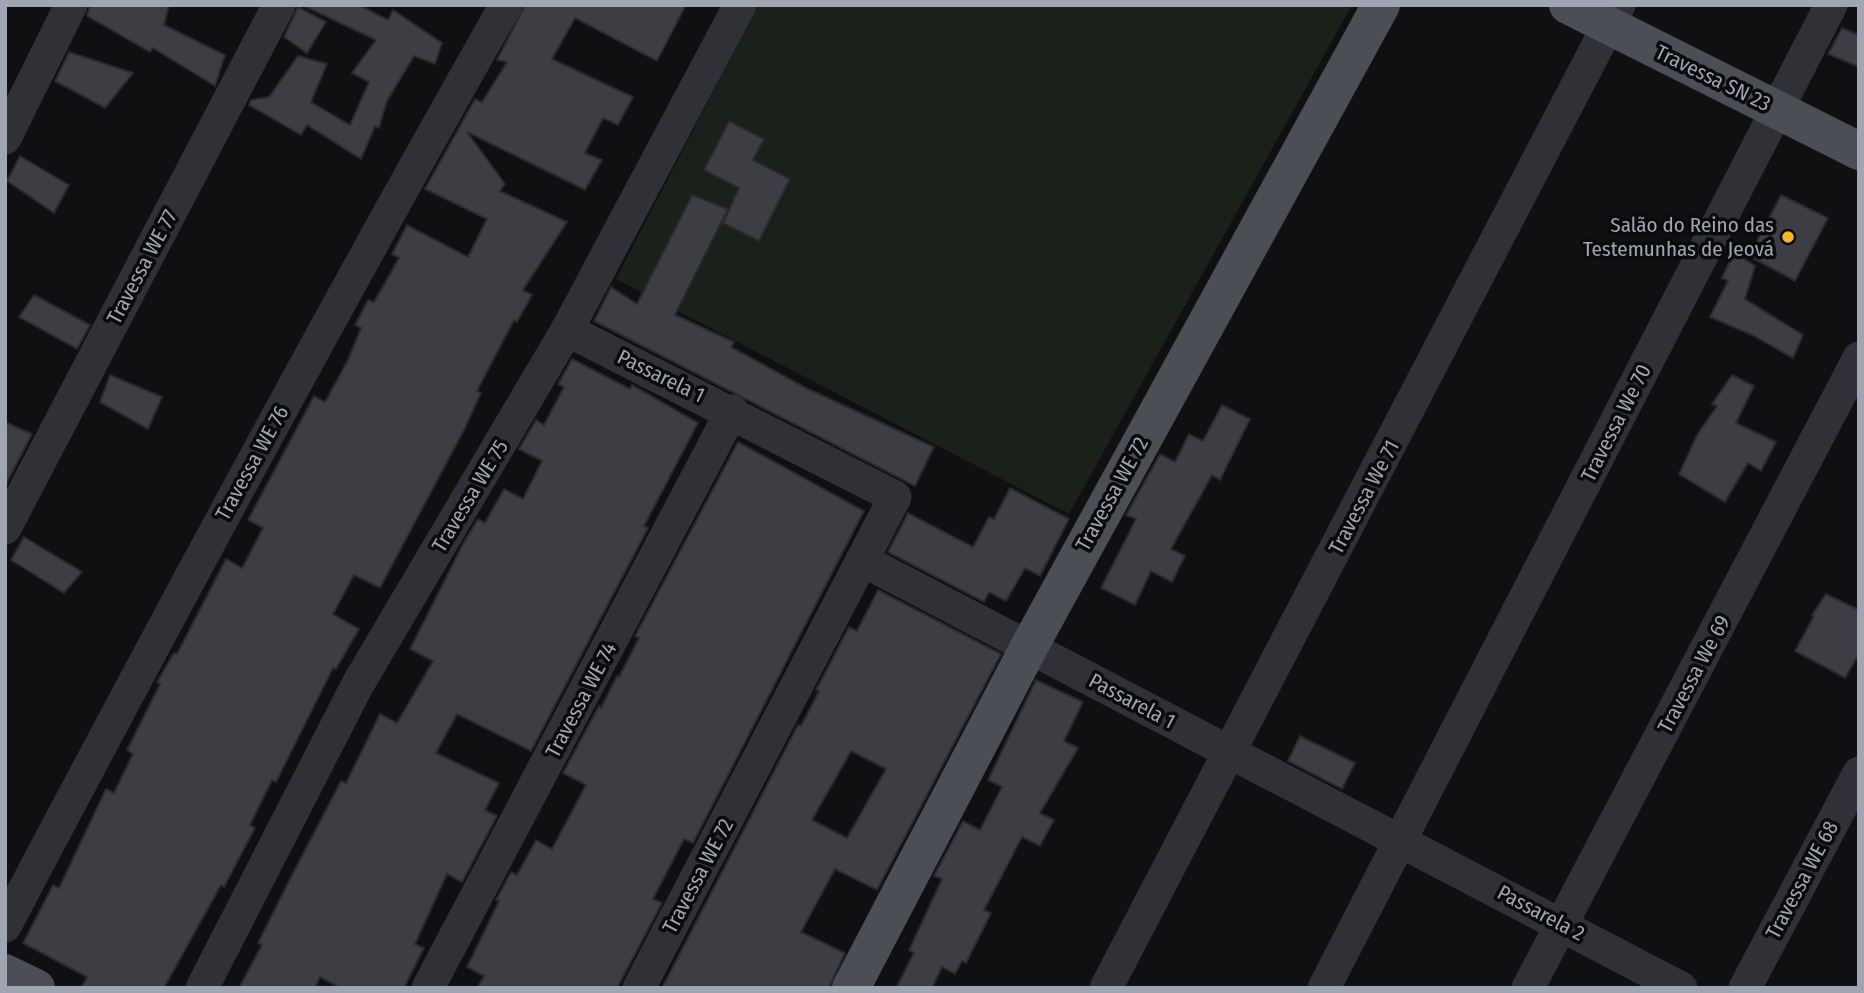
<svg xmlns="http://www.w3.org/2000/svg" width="1864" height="993" font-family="'Fira Sans Condensed',sans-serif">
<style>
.green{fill:#1a211b}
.building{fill:#3d3e44;stroke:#2a292d;stroke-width:2;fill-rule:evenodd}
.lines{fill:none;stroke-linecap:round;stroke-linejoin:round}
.minor{stroke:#303136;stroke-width:33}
.major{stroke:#4c4e55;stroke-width:38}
.poi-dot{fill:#f6b622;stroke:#0b0b0c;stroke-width:2.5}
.labels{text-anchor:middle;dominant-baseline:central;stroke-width:7;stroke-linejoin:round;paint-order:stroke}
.street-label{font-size:21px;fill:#a0a5b2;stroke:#0b0b0c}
.poi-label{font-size:21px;fill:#a0a5b2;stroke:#0b0b0c;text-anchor:end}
</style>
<rect width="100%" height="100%" fill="#100f11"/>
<path class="green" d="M 758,5 L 1352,5 L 1069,514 L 616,279 Z"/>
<path class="building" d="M 90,5 L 169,5 L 164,25 L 225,55 L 215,86 L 153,48 L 150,52 L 87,16 Z
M 302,5 L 359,5 L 388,20 L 393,10 L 442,43 L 435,64 L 414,56 L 387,101 L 379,128 L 375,126 L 361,159 L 307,125 L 301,135 L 249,105 L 251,100 L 269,97 L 298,56 L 327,64 L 311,102 L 350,125 L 369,82 L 352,73 L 376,40 Z
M 525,5 L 686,5 L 657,61 L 575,18 L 552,59 L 633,97 L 618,125 L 603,118 L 585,153 L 602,160 L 585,190 L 467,132 L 505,184 L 500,191 L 567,222 L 523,290 L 532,295 L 517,322 L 514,320 L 477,391 L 481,393 L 465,428 L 380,588 L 354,575 L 333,614 L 359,629 L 336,669 L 333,668 L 276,782 L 272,780 L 250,825 L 255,828 L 224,887 L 221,885 L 164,988 L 81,988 L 87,977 L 23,943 L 53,885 L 59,888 L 106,789 L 114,793 L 133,754 L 127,750 L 160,684 L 157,682 L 174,653 L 177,654 L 226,559 L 242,568 L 263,528 L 248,520 L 314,396 L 325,402 L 347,362 L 361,328 L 355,325 L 368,300 L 374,302 L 399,258 L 392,254 L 407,225 L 468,257 L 487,219 L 425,189 L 475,99 L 482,102 L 507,62 L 497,60 Z
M 298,7 L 326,22 L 307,53 L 284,37 Z
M 1842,28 L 1859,35 L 1859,67 L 1828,54 Z
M 69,52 L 133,73 L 105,108 L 55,81 Z
M 729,121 L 764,139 L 753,160 L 790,179 L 759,241 L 723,223 L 739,188 L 704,170 Z
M 20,156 L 69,185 L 54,213 L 7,181 Z
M 692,195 L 728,209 L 675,315 L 734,342 L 731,347 L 806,388 L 934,447 L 915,486 L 594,321 L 611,287 L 637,304 Z
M 1781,195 L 1828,218 L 1795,281 L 1749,256 Z
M 1734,252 L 1755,266 L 1745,299 L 1803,335 L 1793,358 L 1752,335 L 1710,317 L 1728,281 L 1722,278 Z
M 34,295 L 90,325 L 77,349 L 19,317 Z
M 572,359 L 630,389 L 632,385 L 698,423 L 644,526 L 648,528 L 531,751 L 457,714 L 436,753 L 499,783 L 485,810 L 497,816 L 462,882 L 447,874 L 415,944 L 424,948 L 404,988 L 340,988 L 320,977 L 315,988 L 239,988 L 262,945 L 258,943 L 290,879 L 341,781 L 346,783 L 380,714 L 397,723 L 433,661 L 410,649 L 463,544 L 478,519 L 485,523 L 504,489 L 523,499 L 542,461 L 519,449 L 536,420 L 544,425 L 564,387 L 558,384 Z
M 110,375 L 162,397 L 148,429 L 100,402 Z
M 1732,375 L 1754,386 L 1736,423 L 1776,442 L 1761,471 L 1748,463 L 1725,502 L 1679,474 L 1697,435 L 1717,406 L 1712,404 Z
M 1222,405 L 1250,419 L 1220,480 L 1212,475 L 1171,549 L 1185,556 L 1172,582 L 1151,571 L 1135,605 L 1101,588 L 1136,519 L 1126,515 L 1160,454 L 1175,462 L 1189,434 L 1203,441 Z
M 5,422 L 32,434 L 5,486 Z
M 738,442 L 864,511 L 693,843 L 684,839 L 653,899 L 662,903 L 617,988 L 477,988 L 484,976 L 467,967 L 499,901 L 496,900 L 511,872 L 517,875 L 536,840 L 552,849 L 586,785 L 563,773 L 599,706 L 601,708 L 617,676 L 619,677 L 639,638 L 635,636 Z
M 1010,488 L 1069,519 L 1040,576 L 1025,568 L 1006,601 L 989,592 L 984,602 L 888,552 L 908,513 L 973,547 L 989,517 L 994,519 Z
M 24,537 L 82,572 L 64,593 L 11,560 Z
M 878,590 L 1001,654 L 877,890 L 835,869 L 801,932 L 845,953 L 829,988 L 662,988 L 798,725 L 801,726 L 819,691 L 816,690 L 849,627 L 857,631 ZM 851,751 L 886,769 L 847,838 L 812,820 Z
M 1826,594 L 1859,610 L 1859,654 L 1845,678 L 1795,651 L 1814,616 L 1812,615 Z
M 1036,680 L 1083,702 L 1064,741 L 1078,748 L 1040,813 L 1054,820 L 1040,846 L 1022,837 L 984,910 L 991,913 L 966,963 L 962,961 L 955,974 L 942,967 L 932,988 L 896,988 L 914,953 L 909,950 L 942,879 L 934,876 L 963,821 L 980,830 L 1002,787 L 988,780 Z
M 1300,736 L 1355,763 L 1342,789 L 1288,761 Z"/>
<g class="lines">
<path class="minor" d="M 5,138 L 71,5
M 567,330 L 895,497 L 639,988
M 5,528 L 279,5
M 862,560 L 1681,988
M 5,926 C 168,617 333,309 506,5
M 202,988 L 358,684 L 567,330 L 740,5
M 428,988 L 732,411
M 1106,988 L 1619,5
M 1324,988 L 1831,5
M 1528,988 L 1859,358
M 1745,988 L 1859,773"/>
<path class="major" d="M 1568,5 L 1859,151
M 5,973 L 36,988
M 851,988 L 1029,647 L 1381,5"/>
</g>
<circle class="poi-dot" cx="1788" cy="237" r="7"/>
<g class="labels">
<g class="street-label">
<text transform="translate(1713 78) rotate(26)">Travessa SN 23</text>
<text transform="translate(142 267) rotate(-62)">Travessa WE 77</text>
<text transform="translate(661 376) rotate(26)">Passarela 1</text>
<text transform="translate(1616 423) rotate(-63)">Travessa We 70</text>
<text transform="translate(252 463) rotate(-61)">Travessa WE 76</text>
<text transform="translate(1112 494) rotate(-61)">Travessa WE 72</text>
<text transform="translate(470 496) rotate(-59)">Travessa WE 75</text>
<text transform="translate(1364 497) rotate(-62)">Travessa We 71</text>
<text transform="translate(1694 674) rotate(-62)">Travessa We 69</text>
<text transform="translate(581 700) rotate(-62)">Travessa WE 74</text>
<text transform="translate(1132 701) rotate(28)">Passarela 1</text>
<text transform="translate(698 876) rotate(-62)">Travessa WE 72</text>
<text transform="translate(1802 880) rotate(-62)">Travessa WE 68</text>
<text transform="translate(1541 913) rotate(28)">Passarela 2</text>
</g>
<g class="poi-label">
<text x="1774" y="225">Salão do Reino das<tspan x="1774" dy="24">Testemunhas de Jeová</tspan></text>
</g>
</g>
<rect width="1864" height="993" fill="none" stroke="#a0a5b2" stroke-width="14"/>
</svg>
